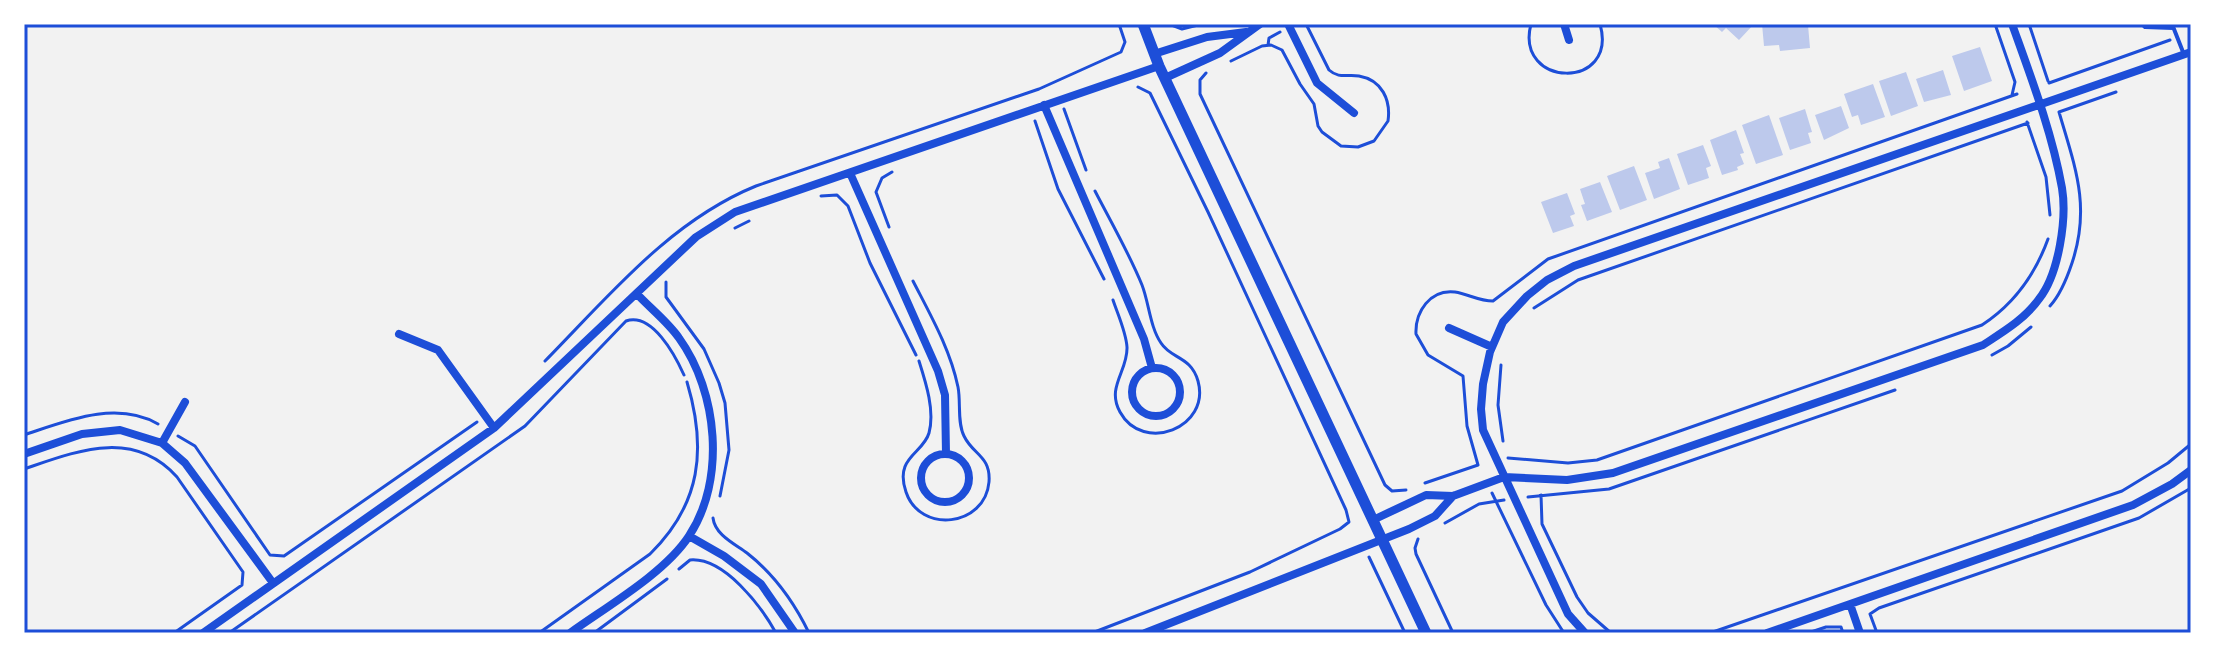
<svg xmlns="http://www.w3.org/2000/svg" width="2215" height="657" font-family="Mulish,sans-serif">
<style>
.building{fill:#bdc9ec}
.lines{fill:none;stroke-linecap:round;stroke-linejoin:round}
.path{stroke:#1d4ed8;stroke-width:3}
.service{stroke:#1d4ed8;stroke-width:4}
.minor{stroke:#1d4ed8;stroke-width:8}
.tertiary{stroke:#1d4ed8;stroke-width:11}
.neatline{fill:none;stroke:#1d4ed8;stroke-width:3}
</style>
<rect width="100%" height="100%" fill="#f2f2f2"/>
<path class="building" d="M 1713,24 L 1754,24 L 1739,40 L 1726,28 L 1722,32 Z
M 1762,24 L 1780,24 L 1781,27 L 1808,25 L 1810,48 L 1780,51 L 1779,45 L 1764,46 Z
M 1980,47 L 1992,81 L 1964,91 L 1952,56 Z
M 1943,70 L 1951,95 L 1924,102 L 1916,79 Z
M 1906,72 L 1918,106 L 1891,116 L 1879,81 Z
M 1873,84 L 1885,117 L 1861,125 L 1858,115 L 1852,117 L 1844,94 Z
M 1841,106 L 1849,128 L 1824,140 L 1815,115 Z
M 1805,109 L 1812,132 L 1808,133 L 1811,143 L 1790,150 L 1779,118 Z
M 1769,115 L 1783,155 L 1756,164 L 1742,125 Z
M 1736,130 L 1744,153 L 1740,154 L 1744,164 L 1737,167 L 1738,170 L 1722,175 L 1710,140 Z
M 1703,145 L 1711,166 L 1706,168 L 1709,178 L 1688,185 L 1677,154 Z
M 1669,158 L 1680,189 L 1654,199 L 1645,173 L 1660,168 L 1658,162 Z
M 1634,166 L 1647,200 L 1620,210 L 1607,176 Z
M 1600,182 L 1612,212 L 1587,221 L 1581,205 L 1585,204 L 1580,189 Z
M 1567,193 L 1575,214 L 1570,216 L 1574,226 L 1553,233 L 1541,202 Z"/>
<g class="lines">
<path class="path" d="M 1169,24 L 1182,29 L 1202,24
M 1531,24 C 1514,88 1619,91 1600,24
M 1995,24 L 2015,82 L 2012,95
M 2029,24 L 2048,81
M 1268,45 L 1269,38 L 1280,32
M 1231,61 L 1262,46 L 1271,45 L 1282,50 L 1300,84 L 1314,104 L 1318,126 L 1322,132 L 1341,146 L 1358,147 L 1374,141 L 1388,121 C 1391,100 1382,80 1359,76 C 1347,74 1339,79 1329,70 L 1306,24
M 1206,73 L 1200,80 L 1200,94 L 1385,485 L 1392,491 L 1406,490
M 2049,83 L 2170,40
M 1064,109 L 1086,170
M 1035,121 L 1058,189 L 1104,279
M 2027,122 L 2046,177 L 2050,215
M 1095,191 C 1111,222 1129,253 1142,285 C 1149,303 1150,327 1161,343 C 1171,359 1191,356 1198,381 C 1211,428 1143,454 1120,412 C 1106,387 1128,371 1127,347 C 1126,332 1118,315 1113,300
M 821,196 L 837,195 L 848,206 L 870,263 L 916,355
M 889,227 L 876,192 L 882,178 L 892,172
M 735,228 L 749,221
M 913,281 C 931,316 950,349 958,387 C 961,402 957,422 964,436 C 973,455 991,456 989,482 C 985,527 920,534 906,492 C 894,457 923,454 929,433 C 935,411 926,383 919,361
M 666,282 L 666,297 L 704,349 L 719,383 L 725,403 L 729,450 L 720,496
M 2050,306 C 2061,294 2067,278 2072,263 C 2091,206 2075,167 2059,112 L 2116,92
M 1534,308 L 1578,280 L 2028,123
M 1992,355 L 2008,346 L 2031,327
M 545,361 C 609,296 670,221 756,186 L 1039,89 L 1121,52 L 1125,42 L 1119,24
M 1501,365 L 1498,405 L 1503,441
M 24,435 C 66,421 116,400 158,424
M 178,436 L 195,446 L 270,555 L 284,556 L 477,422
M 1508,458 L 1568,463 L 1597,460 L 1982,325 C 2014,304 2035,275 2048,239
M 24,469 C 77,451 133,428 177,477 L 243,572 L 242,585 L 174,633
M 1425,483 L 1478,465 L 1467,426 L 1463,376 L 1428,355 L 1416,334 C 1415,312 1430,289 1455,292 C 1468,294 1479,301 1493,301 L 1548,259 L 2017,94
M 1492,493 L 1546,605 L 1564,633
M 1541,495 L 1542,524 L 1577,597 L 1588,613 L 1611,633
M 1528,497 L 1609,489 L 1895,390
M 713,518 C 715,535 735,544 747,553 C 775,575 794,602 809,633
M 1445,523 L 1479,504 L 1504,500
M 1418,539 L 1415,548 L 1416,554 L 1453,633
M 1369,557 L 1405,633
M 679,569 L 690,560 C 724,557 761,606 776,633
M 229,633 L 525,426 L 626,321 C 652,312 675,355 684,375
M 539,633 L 650,554 C 701,504 707,449 687,382
M 594,633 L 667,579
M 1092,633 L 1250,572 L 1340,529 L 1349,522 L 1346,510 L 1208,212 L 1150,93 L 1138,87
M 1710,633 L 2122,491 L 2168,463 L 2191,444
M 1808,633 L 1826,627 L 1841,627 L 1843,633
M 1877,633 L 1870,614 L 1879,608 L 2139,518 L 2191,488"/>
<path class="service" d="M 2142,24 L 2145,27 L 2173,28
M 2172,24 L 2183,52"/>
<path class="minor" d="M 1288,24 L 1317,83 L 1354,113
M 1564,24 L 1569,40
M 1154,54 L 1207,37 L 1246,32
M 1165,78 L 1220,53 L 1260,24
M 1044,105 L 1144,339 L 1152,368
M 850,173 L 938,371 L 945,395 L 946,454
M 1449,328 L 1492,347
M 399,334 L 438,350 L 494,428
M1132 392a24 24 0 1 1 48 0a24 24 0 1 1-48 0Z
M 162,443 L 185,402
M921 478a24 24 0 1 1 48 0a24 24 0 1 1-48 0Z
M 24,454 L 82,434 L 120,430 L 162,443 L 185,463 L 273,583
M 1373,520 L 1426,495 L 1453,496 L 1504,477 L 1567,480 L 1613,473 L 1983,345 C 2003,332 2025,319 2039,299 C 2059,274 2067,218 2062,188 C 2052,132 2031,77 2012,24
M 689,536 L 724,556 L 761,584 L 795,633
M 1850,604 L 1860,633
M 203,633 L 494,428 L 696,237 L 735,212 L 1159,66
M 570,633 C 606,607 665,573 689,536 C 726,480 718,392 679,338 C 668,322 650,308 637,294
M 1145,633 L 1409,529 L 1435,516 L 1453,496
M 1585,633 L 1568,614 L 1483,430 L 1481,409 L 1483,384 L 1490,352 L 1503,322 L 1527,296 L 1547,280 L 1574,266 L 2191,52
M 1767,633 L 2133,505 L 2172,484 L 2191,470"/>
<path class="tertiary" d="M 1143,24 L 1159,66 L 1426,633"/>
</g>
<rect width="2215" height="657" fill="none" stroke="#ffffff" stroke-width="52"/>
<rect x="26" y="26" width="2163" height="605" class="neatline"/>
</svg>
